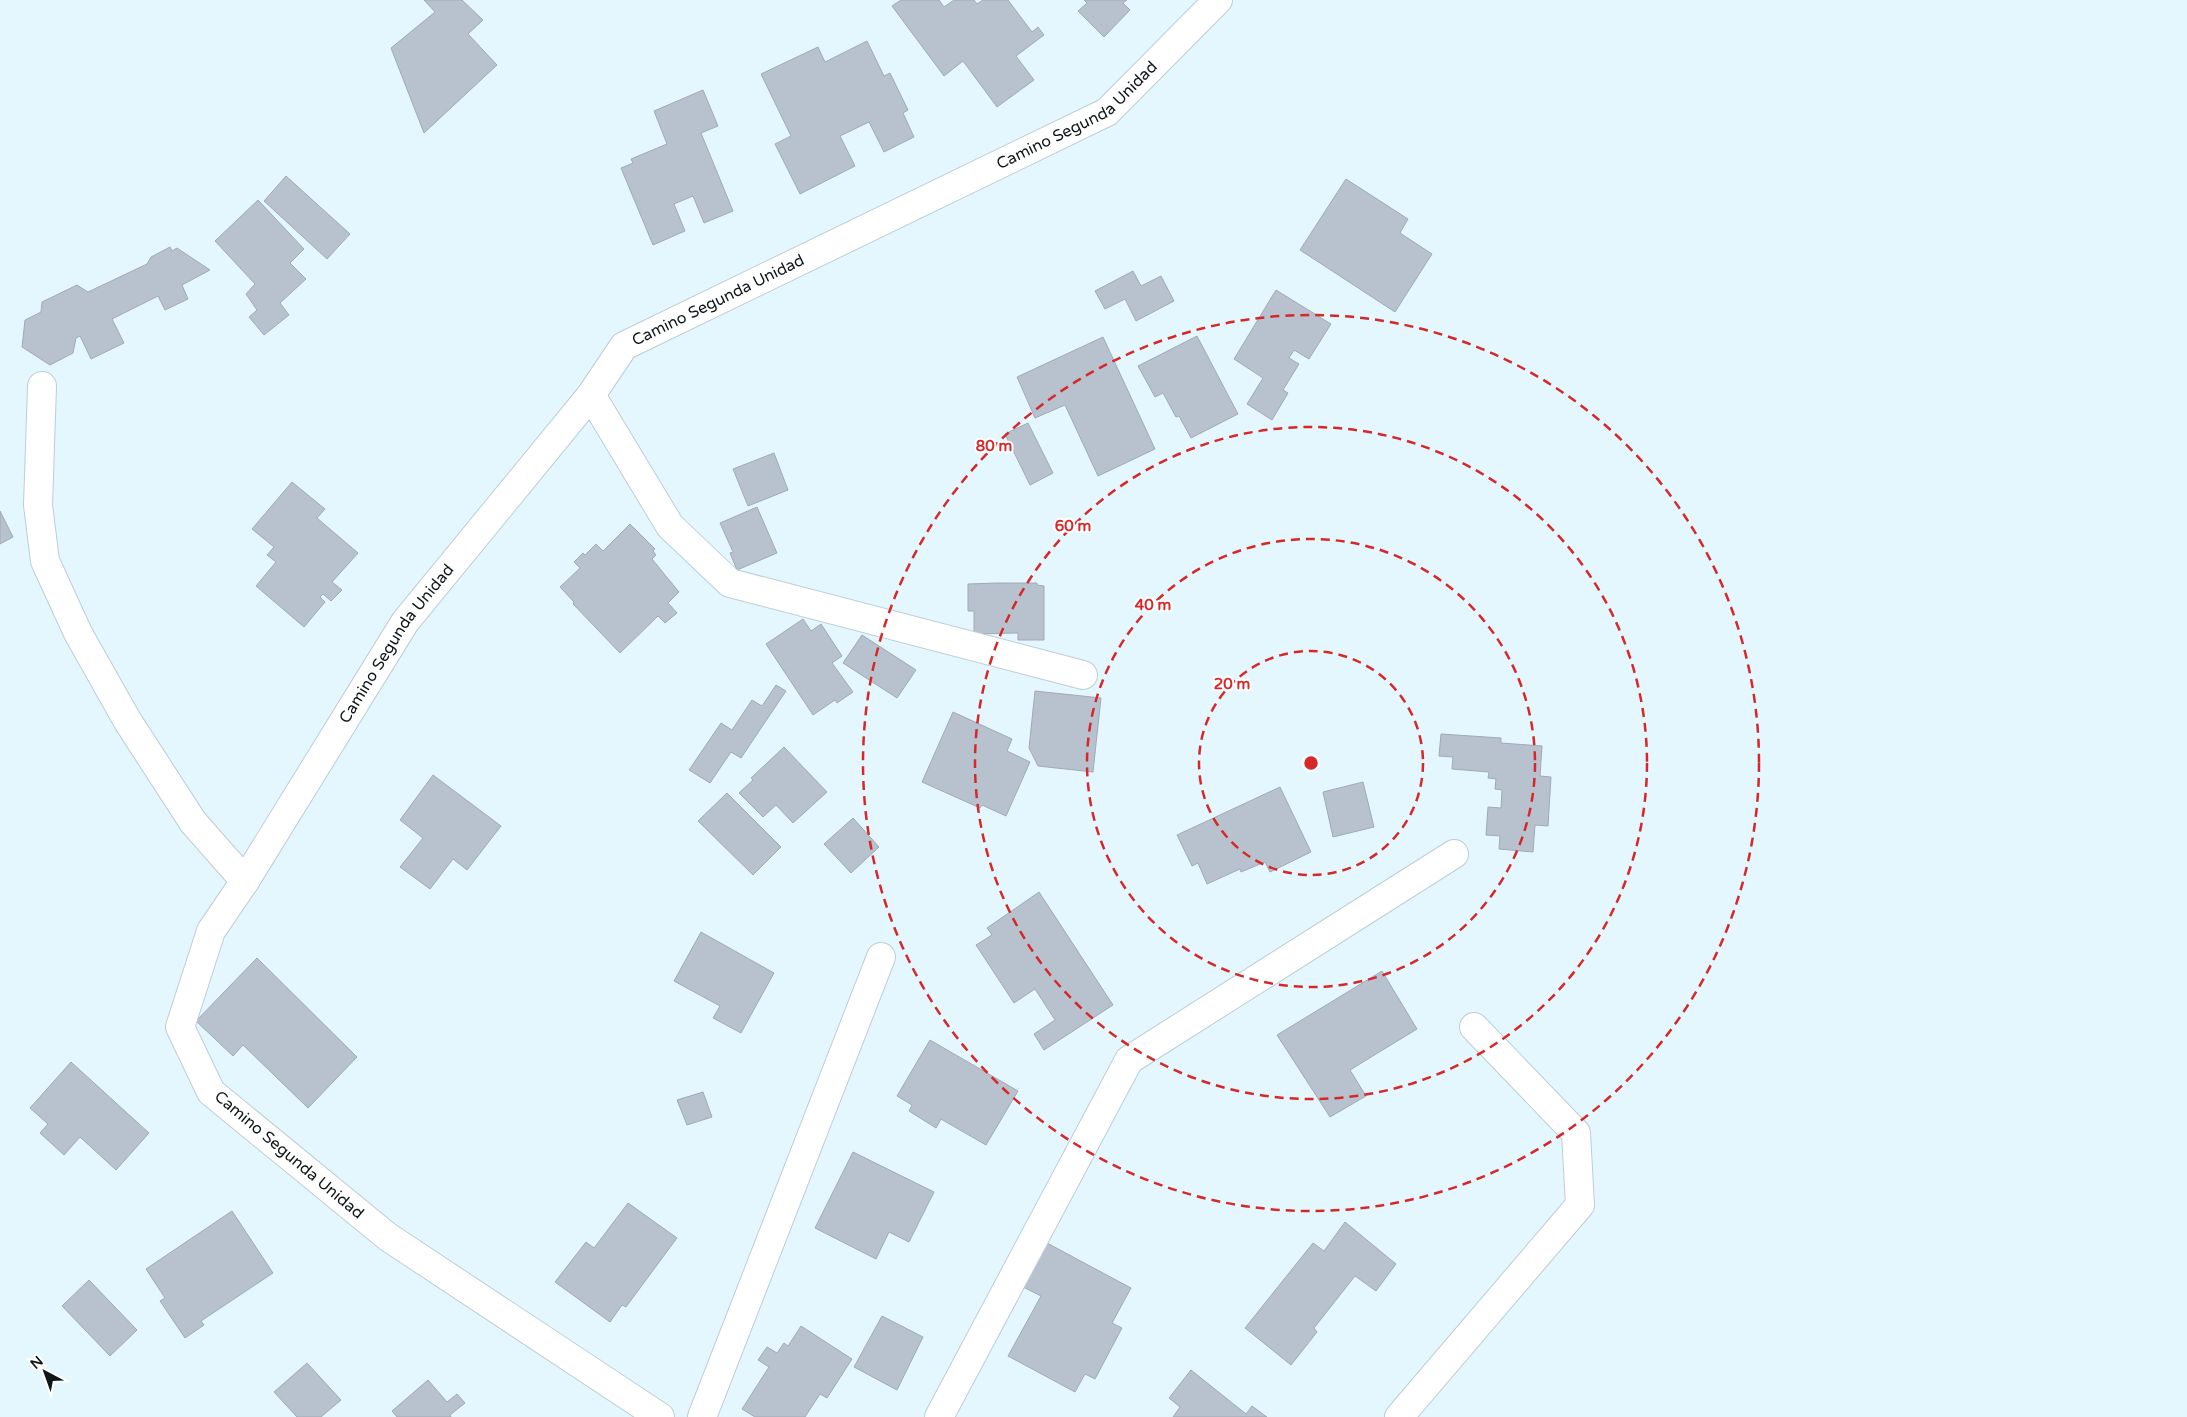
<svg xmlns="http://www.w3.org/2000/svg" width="2187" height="1417" font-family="'Varela Round',sans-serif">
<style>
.building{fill:#b8c2cf;stroke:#a0aab7}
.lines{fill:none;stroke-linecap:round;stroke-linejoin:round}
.minor-casing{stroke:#bcced5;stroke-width:30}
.minor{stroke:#fff;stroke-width:28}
.ring{fill:none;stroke:#d62828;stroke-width:2.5;stroke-dasharray:9 6}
.labels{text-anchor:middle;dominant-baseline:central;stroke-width:4;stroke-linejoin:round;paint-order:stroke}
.street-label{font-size:16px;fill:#101618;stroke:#fff}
.centre{fill:#d62828;stroke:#fff;stroke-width:2.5}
.ring-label{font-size:15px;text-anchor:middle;font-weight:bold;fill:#d62828;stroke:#fff;stroke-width:4;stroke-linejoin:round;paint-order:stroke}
</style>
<rect width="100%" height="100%" fill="#e5f7fe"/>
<path class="building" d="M 424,0 L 462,0 L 483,20 L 468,34 L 497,65 L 424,133 L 391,48 L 435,12 Z
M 901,0 L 939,0 L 944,7 L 954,0 L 974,0 L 977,4 L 983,0 L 1008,0 L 1032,32 L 1038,27 L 1044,35 L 1016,56 L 1034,80 L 997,107 L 963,61 L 944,76 L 892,6 Z
M 1084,0 L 1127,0 L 1123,3 L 1130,10 L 1104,37 L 1078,11 L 1087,3 Z
M 867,41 L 884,76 L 890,73 L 908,110 L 903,113 L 914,137 L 884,152 L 869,122 L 840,136 L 855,166 L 800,194 L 775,144 L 791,136 L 761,74 L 818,47 L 825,62 Z
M 703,90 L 718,126 L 701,133 L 733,211 L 704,223 L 693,196 L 674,204 L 685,231 L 653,245 L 621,168 L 633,163 L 631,159 L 667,144 L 654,111 Z
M 286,176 L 350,234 L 327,259 L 264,201 Z
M 1346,179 L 1408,219 L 1400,233 L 1432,254 L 1395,312 L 1300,250 Z
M 258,200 L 304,249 L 290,263 L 306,279 L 280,303 L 289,315 L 264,335 L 249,317 L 257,310 L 246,294 L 255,284 L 215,241 Z
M 170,247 L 172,251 L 177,248 L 210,270 L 182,285 L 188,299 L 165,310 L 158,296 L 112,319 L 124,343 L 91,359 L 80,336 L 76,338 L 73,353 L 50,365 L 22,347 L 25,320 L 41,312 L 42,302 L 77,285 L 88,292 L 147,264 L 151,257 Z
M 1133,271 L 1141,286 L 1161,276 L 1174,301 L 1136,321 L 1125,299 L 1105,309 L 1095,291 Z
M 1276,290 L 1331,324 L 1309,359 L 1294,350 L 1289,358 L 1299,364 L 1283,390 L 1288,393 L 1272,420 L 1247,404 L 1263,378 L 1234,359 Z
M 1197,336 L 1238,414 L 1191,438 L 1179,416 L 1176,417 L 1163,393 L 1155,397 L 1138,366 Z
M 1103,337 L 1155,449 L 1098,476 L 1065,405 L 1035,418 L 1017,377 Z
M 1028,423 L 1053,473 L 1030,485 L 1005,434 Z
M 774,453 L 788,490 L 748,506 L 733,469 Z
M 292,482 L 325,509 L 317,518 L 358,553 L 332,582 L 342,590 L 331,601 L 323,594 L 320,597 L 325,602 L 304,627 L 256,586 L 276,562 L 267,555 L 274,547 L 252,529 Z
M 757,507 L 777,553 L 737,570 L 730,553 L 733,552 L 720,523 Z
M 0,511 L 13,537 L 0,544 Z
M 630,524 L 655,549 L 653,551 L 656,555 L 652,559 L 679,592 L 668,603 L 677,613 L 665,623 L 658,616 L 620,653 L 573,604 L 574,602 L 560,587 L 580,568 L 574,562 L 583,553 L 585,555 L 596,544 L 603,551 Z
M 997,583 L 1037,583 L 1037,585 L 1044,586 L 1044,640 L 1018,640 L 1018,633 L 974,634 L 974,611 L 968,611 L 968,584 Z
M 803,619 L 811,631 L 821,624 L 842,656 L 832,663 L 853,692 L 837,703 L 835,700 L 813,715 L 766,644 Z
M 862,635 L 916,670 L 897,698 L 843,663 Z
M 776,685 L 786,691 L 741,758 L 731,752 L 710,783 L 689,770 L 721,723 L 732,730 L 752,700 L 762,706 Z
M 1035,691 L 1101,698 L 1093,772 L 1038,766 L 1029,748 Z
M 953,712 L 1012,739 L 1007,751 L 1030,762 L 1006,816 L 982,805 L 980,808 L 922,782 Z
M 1441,734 L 1501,738 L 1501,743 L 1542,746 L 1540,776 L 1551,777 L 1548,826 L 1535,825 L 1533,852 L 1499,849 L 1500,836 L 1486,835 L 1488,807 L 1501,808 L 1502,790 L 1495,789 L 1496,779 L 1488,778 L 1489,772 L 1452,769 L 1453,757 L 1439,756 Z
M 784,747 L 827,792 L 793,823 L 776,805 L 763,817 L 739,793 L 753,780 L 751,778 Z
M 433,775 L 501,826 L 467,870 L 453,859 L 430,889 L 400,867 L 423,838 L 400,820 Z
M 1363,782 L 1374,827 L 1333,837 L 1323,792 Z
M 1280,787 L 1311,852 L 1270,872 L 1265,862 L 1241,872 L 1240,869 L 1207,884 L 1198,863 L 1192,866 L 1177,835 Z
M 727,793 L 781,847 L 753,875 L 698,821 Z
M 853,818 L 879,847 L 851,873 L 824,844 Z
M 1039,892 L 1113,1005 L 1044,1050 L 1034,1034 L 1055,1020 L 1035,989 L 1014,1003 L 976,945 L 992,935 L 987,928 Z
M 701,932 L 774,973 L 741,1033 L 713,1018 L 720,1006 L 674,981 Z
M 257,958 L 357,1057 L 308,1108 L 243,1045 L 233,1056 L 196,1021 Z
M 1382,971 L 1417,1029 L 1350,1070 L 1366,1096 L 1330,1117 L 1277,1035 Z
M 930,1040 L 1018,1091 L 986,1145 L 941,1119 L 936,1128 L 909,1111 L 912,1105 L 897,1096 Z
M 71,1062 L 149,1133 L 116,1170 L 80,1137 L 64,1155 L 40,1133 L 48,1124 L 30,1108 Z
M 703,1092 L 712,1117 L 687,1125 L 677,1100 Z
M 853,1152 L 934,1192 L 909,1242 L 889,1232 L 876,1259 L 815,1228 Z
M 628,1203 L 677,1238 L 626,1307 L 622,1305 L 610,1322 L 555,1282 L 586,1242 L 594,1248 Z
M 232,1211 L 273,1273 L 201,1321 L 204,1325 L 185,1338 L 160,1301 L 165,1298 L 146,1269 Z
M 1345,1222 L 1396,1264 L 1376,1291 L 1355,1276 L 1314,1328 L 1317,1332 L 1291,1365 L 1245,1328 L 1313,1243 L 1324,1251 Z
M 1047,1243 L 1131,1288 L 1112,1323 L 1122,1328 L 1095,1379 L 1085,1374 L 1075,1392 L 1008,1356 L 1041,1296 L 1023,1287 Z
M 89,1280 L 137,1330 L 110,1356 L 62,1306 Z
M 882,1316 L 923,1337 L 897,1390 L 854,1367 Z
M 801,1326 L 852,1359 L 827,1398 L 820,1394 L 805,1417 L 755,1417 L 742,1409 L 769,1367 L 758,1360 L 767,1347 L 777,1353 L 784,1343 L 788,1346 Z
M 307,1363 L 341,1400 L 321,1417 L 297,1417 L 274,1392 Z
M 1191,1370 L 1246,1414 L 1252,1406 L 1267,1417 L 1173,1417 L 1180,1407 L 1169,1398 Z
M 428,1380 L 447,1402 L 457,1394 L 465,1403 L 450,1415 L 451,1417 L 397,1417 L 392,1411 Z"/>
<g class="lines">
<defs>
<g id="minor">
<path d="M 42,386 L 38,505 L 45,561 L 78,633 L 127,720 L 193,822 L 245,881"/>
<path d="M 591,395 L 670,526 L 730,583 L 1083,675"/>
<path id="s1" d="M 660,1417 L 388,1237 L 211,1092 L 180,1027 L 211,931 L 245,881 L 405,622 L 591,395 L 624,346 L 1107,112 L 1218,0"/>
<path d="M 702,1417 L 881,957"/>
<path d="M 939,1417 L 1129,1060 L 1454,854"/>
<path d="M 1399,1417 L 1580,1205 L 1576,1133 L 1474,1027"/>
</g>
</defs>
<use href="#minor" class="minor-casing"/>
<use href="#minor" class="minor"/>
</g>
<g class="ring">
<circle cx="1311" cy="763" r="112"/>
<circle cx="1311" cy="763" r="224"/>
<circle cx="1311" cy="763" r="336"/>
<circle cx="1311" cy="763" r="448"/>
</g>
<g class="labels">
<g class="street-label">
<text stroke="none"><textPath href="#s1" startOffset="1955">Camino Segunda Unidad</textPath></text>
<text stroke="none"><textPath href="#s1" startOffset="1550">Camino Segunda Unidad</textPath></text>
<text stroke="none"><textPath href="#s1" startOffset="1070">Camino Segunda Unidad</textPath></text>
<text transform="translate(289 1155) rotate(40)">Camino Segunda Unidad</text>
</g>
</g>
<circle cx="1311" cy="763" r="8" class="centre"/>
<g class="ring-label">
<text x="994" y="451">80 m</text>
<text x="1073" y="531">60 m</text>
<text x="1153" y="610">40 m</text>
<text x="1232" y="689">20 m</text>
</g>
<g transform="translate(45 1372) rotate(319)" stroke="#ffffff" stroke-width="4" paint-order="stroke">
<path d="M0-4L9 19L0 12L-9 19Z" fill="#101618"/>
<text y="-8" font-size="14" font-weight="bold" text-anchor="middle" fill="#101618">N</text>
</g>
</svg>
